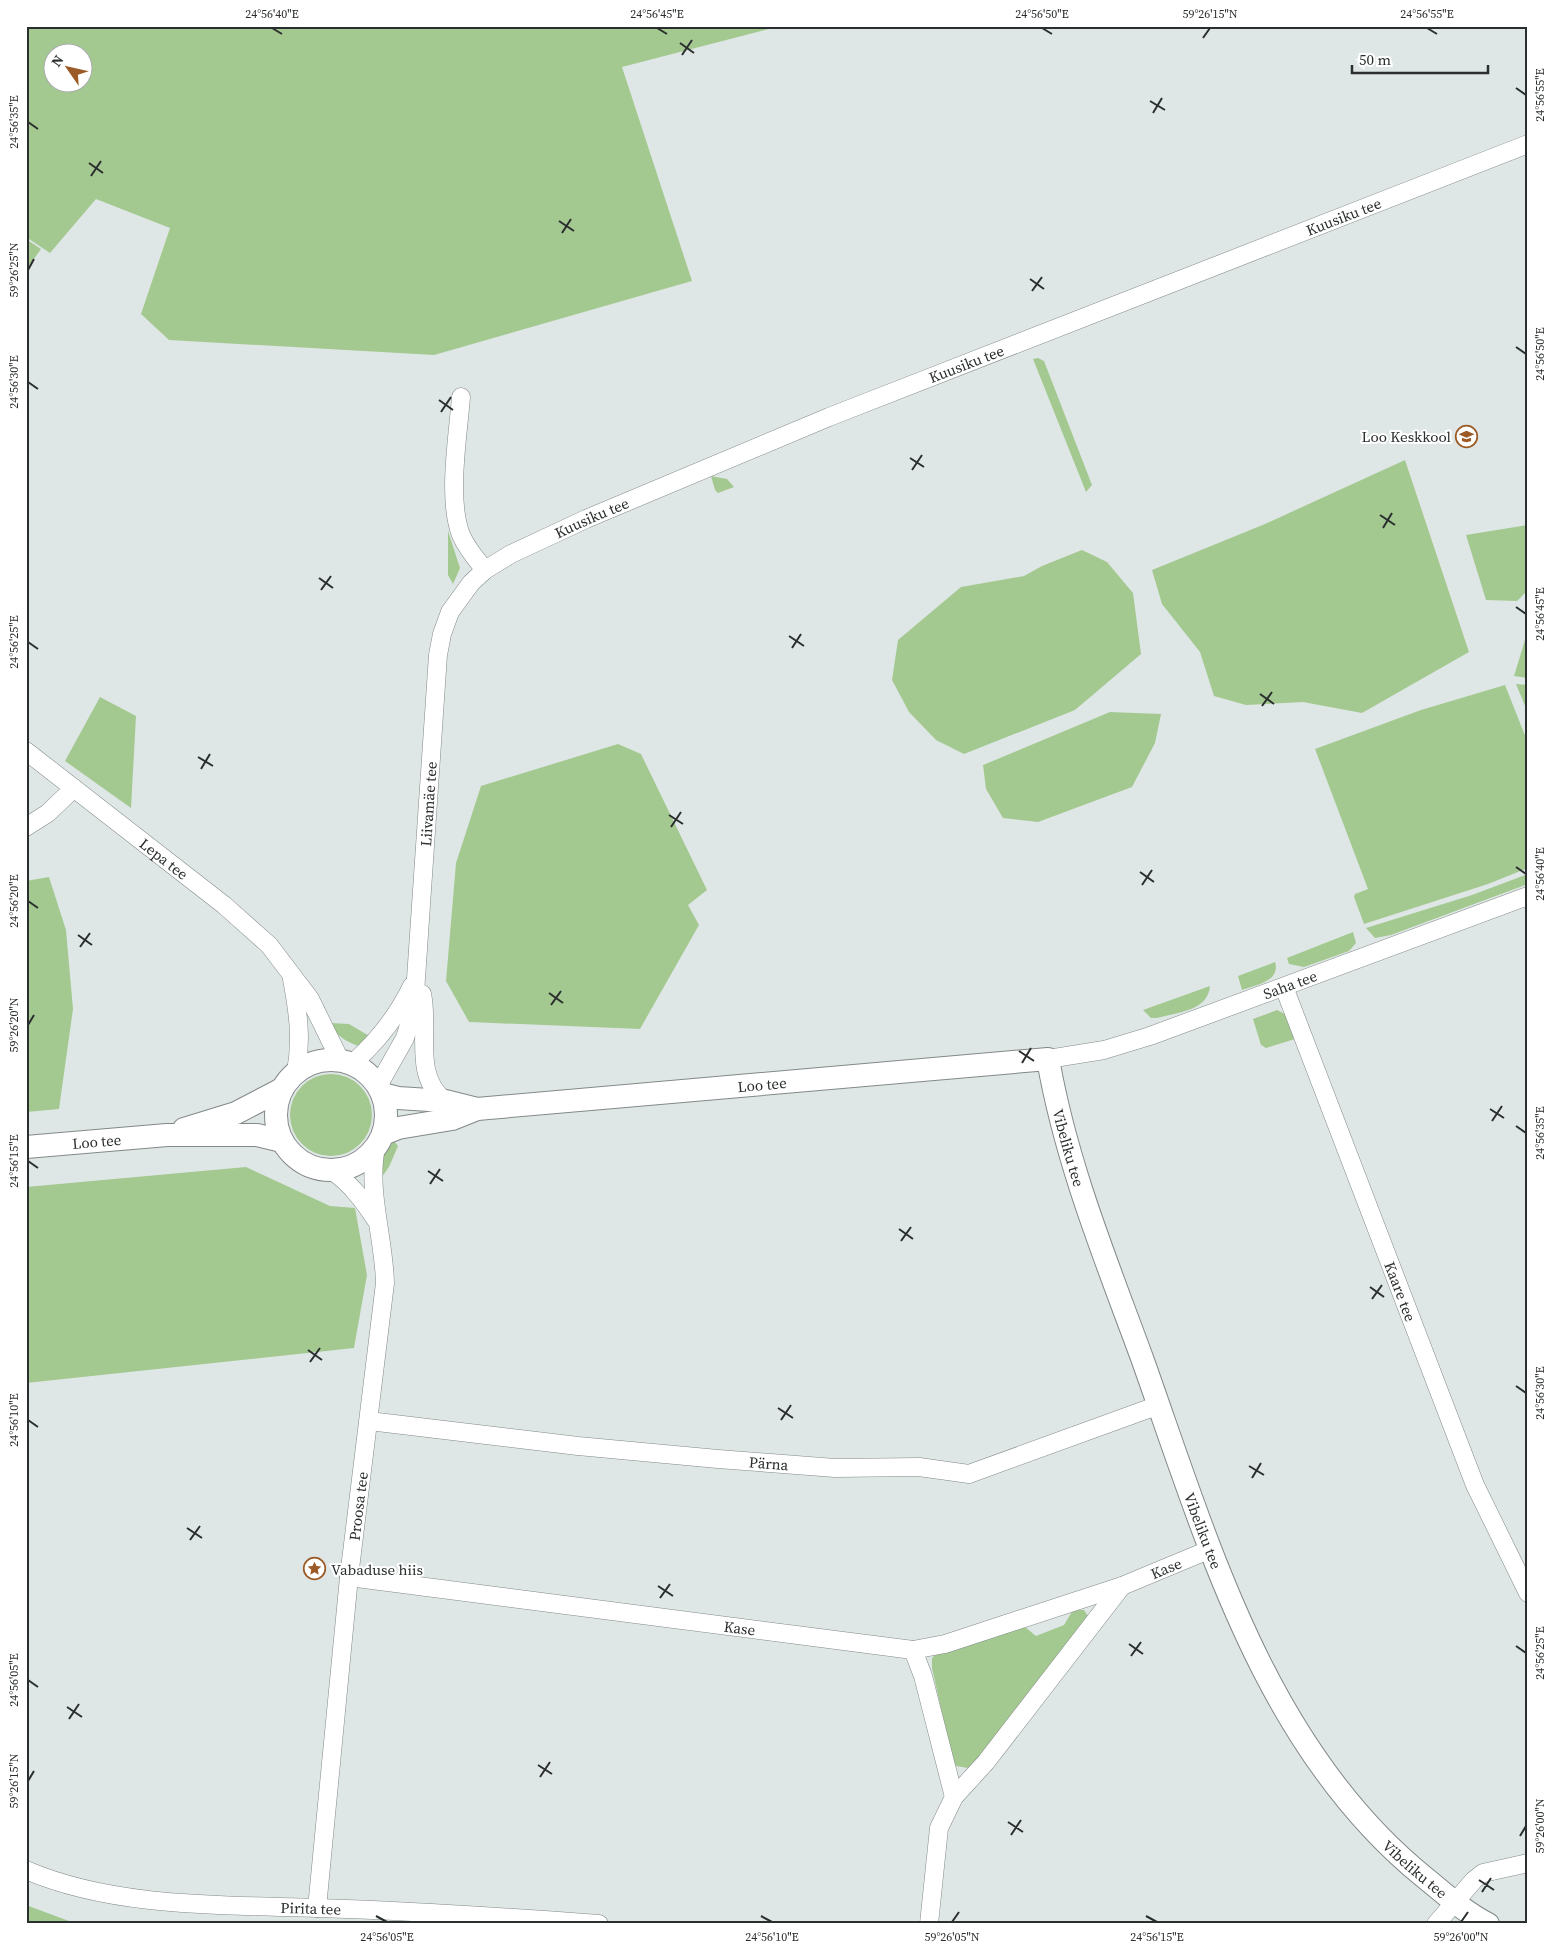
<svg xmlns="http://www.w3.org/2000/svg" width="1554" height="1950" font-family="'Source Serif 4',serif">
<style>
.green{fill:#a4c990;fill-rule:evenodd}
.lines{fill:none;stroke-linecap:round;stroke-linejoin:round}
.minor-casing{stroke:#828988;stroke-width:19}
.tertiary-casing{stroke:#828988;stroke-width:24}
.minor{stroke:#fff;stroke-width:18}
.tertiary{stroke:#fff;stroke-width:22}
.ticks{fill:none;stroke:#2b2e2e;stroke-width:2}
.labels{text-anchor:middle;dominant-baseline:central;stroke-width:4;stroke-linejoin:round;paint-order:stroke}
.street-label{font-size:15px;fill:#2b2e2e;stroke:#fff}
.poi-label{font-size:15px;fill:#2b2e2e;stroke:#fff;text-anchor:end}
.neatline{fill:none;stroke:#2b2e2e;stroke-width:2}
.ticks-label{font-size:12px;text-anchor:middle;fill:#2b2e2e}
</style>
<rect width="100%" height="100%" fill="#dfe7e6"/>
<path class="green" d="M 26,26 L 780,26 L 622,67 L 692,281 L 434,355 L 169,340 L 141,314 L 170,228 L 96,199 L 50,253 L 26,237 ZM 52,52 L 82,52 L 82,82 L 52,82 Z
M 26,239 L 41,249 L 26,270 Z
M 1038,358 L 1044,361 L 1092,485 L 1086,492 L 1033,359 Z
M 1405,460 L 1469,652 L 1362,713 L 1303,702 L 1246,705 L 1214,696 L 1200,652 L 1162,604 L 1152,570 L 1265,524 Z
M 711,476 L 727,479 L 734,487 L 718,493 L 715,490 Z
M 1528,525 L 1528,590 L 1517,601 L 1486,600 L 1466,535 Z
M 448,531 L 460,568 L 453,584 L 448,575 Z
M 1082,550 L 1107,562 L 1133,593 L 1141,654 L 1075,710 L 964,754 L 936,740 L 909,712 L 892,680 L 898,640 L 961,587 L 1024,576 L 1042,566 Z
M 1528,630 L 1528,678 L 1514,676 Z
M 1516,684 L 1528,685 L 1528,713 Z
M 1505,685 L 1528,743 L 1528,868 L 1488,884 L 1364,924 L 1354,897 L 1355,894 L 1368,889 L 1315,749 L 1421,710 Z
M 100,697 L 136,716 L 131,808 L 65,761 Z
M 1110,712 L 1161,714 L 1155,743 L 1132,787 L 1038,822 L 1003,818 L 986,789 L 983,765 Z
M 618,744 L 641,754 L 707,890 L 688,905 L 699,925 L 640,1029 L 469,1022 L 446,981 L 456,863 L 481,786 Z
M 1528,874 L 1528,884 L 1391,935 L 1375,938 L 1366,928 L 1472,895 Z
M 49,877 L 66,930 L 73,1009 L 59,1109 L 26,1112 L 26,881 Z
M 1353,932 L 1356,943 L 1349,951 L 1304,967 L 1289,964 L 1287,958 Z
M 1275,962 C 1281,981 1256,985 1242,990 L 1238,976 Z
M 1210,986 C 1208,1011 1178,1012 1157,1018 L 1151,1018 L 1143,1010 Z
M 1277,1010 L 1285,1014 L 1295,1039 L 1266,1048 L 1261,1045 L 1253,1019 Z
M 330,1023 L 349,1024 L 371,1037 L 359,1046 C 346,1042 337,1036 330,1023 Z
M290 1115a41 41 0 1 1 82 0a41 41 0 1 1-82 0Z
M 394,1141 L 398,1146 L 389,1167 L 381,1178 L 382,1157 Z
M 246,1167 L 330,1206 L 355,1208 L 367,1275 L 354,1348 L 26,1383 L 26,1187 Z
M 1073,1610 L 1084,1610 L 1090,1619 L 980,1760 L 968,1768 L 956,1766 L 952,1758 L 932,1668 L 932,1658 L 939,1651 L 1025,1627 L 1036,1636 L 1064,1625 Z
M 26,1905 L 77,1924 L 26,1924 Z"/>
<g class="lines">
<defs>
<g id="minor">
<path d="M 461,397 C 458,436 447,499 461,535 C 467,549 476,559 485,570"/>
<path id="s1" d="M 26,751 L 224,905 L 269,945 L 310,999 L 340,1060"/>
<path d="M 26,827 L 48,813 L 74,788"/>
<path d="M 292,979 C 298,1011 302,1039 296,1072"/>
<path id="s2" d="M 1284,987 L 1475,1485 L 1528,1593"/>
<path d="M 422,994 C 430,1030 412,1075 445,1101"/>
<path id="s3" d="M 1048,1059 L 1104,1050 L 1150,1036 L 1528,896"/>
<path d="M 352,1064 C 378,1041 397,1017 412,986"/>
<path id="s4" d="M 378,1086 L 405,1038 L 414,1008 L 438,655 L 442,634 L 450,612 L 471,583 L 485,570 L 511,554 L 586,519 L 829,417 L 1528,144"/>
<path d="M 331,1170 C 351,1184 363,1200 376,1220"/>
<path id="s5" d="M 369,1421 L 578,1446 L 718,1459 L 835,1468 L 919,1467 L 969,1474 L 1159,1405"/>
<path id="s6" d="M 349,1577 L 913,1650 L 945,1644 L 1122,1586 L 1211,1549"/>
<path d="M 913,1650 L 923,1676 L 954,1797"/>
<path id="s7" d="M 26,1870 C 114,1908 225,1905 318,1908 C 412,1911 505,1917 599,1924"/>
<path id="s8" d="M 317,1908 L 349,1577 L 385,1283 C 384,1238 367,1191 376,1147"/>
<path d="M 929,1924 L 939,1828 L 954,1797 L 986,1762 L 1122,1586"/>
<path d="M 1436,1924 L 1474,1880 L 1483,1873 L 1528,1863"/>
</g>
<g id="tertiary">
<circle cx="331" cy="1115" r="55"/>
<path d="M 382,1094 L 398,1098 L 445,1101 L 477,1109"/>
<path d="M 184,1129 L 236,1113 L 282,1089"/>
<path id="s9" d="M 383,1134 L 398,1128 L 452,1119 L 477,1109 L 1048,1059 C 1066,1163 1106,1260 1142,1358 C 1208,1543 1265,1748 1424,1877 C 1444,1893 1464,1912 1488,1924"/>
<path id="s10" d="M 26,1147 L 167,1135 L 257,1135 L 282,1141"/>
</g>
</defs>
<use href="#minor" class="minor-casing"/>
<use href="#tertiary" class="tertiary-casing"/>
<use href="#minor" class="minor"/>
<use href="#tertiary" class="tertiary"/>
</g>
<path class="ticks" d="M 272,28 L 282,34M 657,28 L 667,34M 1042,28 L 1052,34M 1427,28 L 1437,34M 1203,38 L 1210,28M 680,43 L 694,53M 682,55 L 692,40M 1516,88 L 1526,95M 1150,101 L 1165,110M 1153,113 L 1162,98M 28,122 L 38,129M 89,163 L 103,173M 91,176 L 101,161M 559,221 L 574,231M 562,233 L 571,219M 28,270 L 34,259M 1030,279 L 1044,289M 1032,291 L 1042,277M 1516,347 L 1526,354M 28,382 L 38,389M 439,400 L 453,410M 441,412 L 451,397M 910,458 L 924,467M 912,470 L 922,455M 1380,515 L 1395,525M 1383,528 L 1392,513M 319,578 L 333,588M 321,590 L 331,576M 1516,607 L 1526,614M 789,636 L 804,646M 28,642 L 38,649M 792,648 L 801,634M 1260,694 L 1274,704M 1262,706 L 1272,692M 198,757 L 213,766M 201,769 L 210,754M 669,815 L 683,824M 671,827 L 681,812M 1516,867 L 1526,874M 1140,872 L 1154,882M 1142,885 L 1152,870M 28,901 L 38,908M 78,935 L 92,945M 80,947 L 90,933M 549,993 L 563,1003M 551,1005 L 561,991M 28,1025 L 34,1015M 1019,1051 L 1034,1061M 1022,1063 L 1031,1048M 1490,1109 L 1504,1118M 1492,1121 L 1502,1106M 1516,1126 L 1526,1133M 28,1161 L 38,1168M 428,1171 L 443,1181M 430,1184 L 440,1169M 899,1229 L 913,1239M 901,1241 L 911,1227M 1370,1287 L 1384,1297M 1372,1299 L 1382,1285M 308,1350 L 322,1360M 310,1362 L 320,1348M 1516,1386 L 1526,1393M 778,1408 L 793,1418M 28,1420 L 38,1427M 781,1420 L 791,1405M 1249,1466 L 1264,1475M 1252,1478 L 1261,1463M 187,1528 L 202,1538M 190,1540 L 200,1526M 658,1586 L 673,1596M 660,1598 L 670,1584M 1129,1644 L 1143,1654M 1516,1646 L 1526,1653M 1131,1656 L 1141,1642M 28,1680 L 38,1687M 67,1707 L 82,1717M 69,1719 L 79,1704M 538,1765 L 552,1774M 540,1777 L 550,1762M 28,1781 L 34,1771M 1008,1822 L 1023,1832M 1011,1835 L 1021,1820M 1520,1836 L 1526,1826M 1479,1880 L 1494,1890M 1482,1892 L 1491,1878M 376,1916 L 387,1922M 761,1916 L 772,1922M 1146,1916 L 1157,1922M 952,1922 L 959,1912M 1461,1922 L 1468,1912"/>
<defs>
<symbol id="school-ring" viewBox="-11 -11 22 22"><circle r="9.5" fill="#fff" stroke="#9c5b26" stroke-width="1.5"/><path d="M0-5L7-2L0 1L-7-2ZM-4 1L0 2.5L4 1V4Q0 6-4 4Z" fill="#9c5b26"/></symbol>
<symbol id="sight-ring" viewBox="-11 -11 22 22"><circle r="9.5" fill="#fff" stroke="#9c5b26" stroke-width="1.5"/><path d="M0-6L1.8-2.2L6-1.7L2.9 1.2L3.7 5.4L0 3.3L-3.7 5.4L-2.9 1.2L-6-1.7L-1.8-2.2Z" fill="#9c5b26"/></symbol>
</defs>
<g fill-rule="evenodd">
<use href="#school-ring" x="1454" y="424" width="25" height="25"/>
<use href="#sight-ring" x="302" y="1556" width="25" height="25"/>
</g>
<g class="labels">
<g class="street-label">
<text stroke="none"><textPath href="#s4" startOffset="1469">Kuusiku tee</textPath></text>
<text stroke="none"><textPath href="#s4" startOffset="1064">Kuusiku tee</textPath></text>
<text stroke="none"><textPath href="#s4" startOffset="659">Kuusiku tee</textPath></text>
<text stroke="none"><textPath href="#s4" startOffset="291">Liivamäe tee</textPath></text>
<text stroke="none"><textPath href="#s1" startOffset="175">Lepa tee</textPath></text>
<text stroke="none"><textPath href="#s3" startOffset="254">Saha tee</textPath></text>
<text stroke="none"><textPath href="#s9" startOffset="384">Loo tee</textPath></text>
<text stroke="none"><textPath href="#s10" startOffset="71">Loo tee</textPath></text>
<text stroke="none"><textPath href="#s9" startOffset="762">Vibeliku tee</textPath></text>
<text stroke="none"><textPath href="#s2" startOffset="326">Kaare tee</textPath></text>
<text stroke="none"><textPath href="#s5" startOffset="402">Pärna</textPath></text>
<text stroke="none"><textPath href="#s8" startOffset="404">Proosa tee</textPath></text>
<text stroke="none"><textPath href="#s9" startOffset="1168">Vibeliku tee</textPath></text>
<text stroke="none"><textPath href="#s6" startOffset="835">Kase</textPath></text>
<text stroke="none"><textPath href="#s6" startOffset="394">Kase</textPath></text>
<text stroke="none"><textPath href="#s9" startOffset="1572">Vibeliku tee</textPath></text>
<text stroke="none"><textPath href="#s7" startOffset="289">Pirita tee</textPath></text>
</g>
<g class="poi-label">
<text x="1451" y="436">Loo Keskkool</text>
<text x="331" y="1569" text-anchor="start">Vabaduse hiis</text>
</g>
</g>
<rect width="1554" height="1950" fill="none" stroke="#ffffff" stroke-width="55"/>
<g transform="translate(68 68) rotate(304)"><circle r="24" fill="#ffffff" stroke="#aaabab"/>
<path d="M0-4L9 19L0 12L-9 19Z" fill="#9c5b26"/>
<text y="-8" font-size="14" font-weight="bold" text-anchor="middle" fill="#2b2e2e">N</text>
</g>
<path d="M1352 65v8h136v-8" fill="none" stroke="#2b2e2e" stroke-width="2.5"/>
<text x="1359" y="65" font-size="15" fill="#2b2e2e" stroke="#ffffff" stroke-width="4" paint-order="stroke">50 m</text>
<rect x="28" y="28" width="1498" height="1894" class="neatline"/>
<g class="ticks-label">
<text x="272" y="18">24°56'40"E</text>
<text x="657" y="18">24°56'45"E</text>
<text x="1042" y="18">24°56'50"E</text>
<text x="1210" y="18">59°26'15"N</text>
<text x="1427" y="18">24°56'55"E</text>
<text transform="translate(1540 95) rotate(-90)" y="4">24°56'55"E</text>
<text transform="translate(14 122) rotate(-90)" y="4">24°56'35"E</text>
<text transform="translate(14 270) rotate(-90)" y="4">59°26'25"N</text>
<text transform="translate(1540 354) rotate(-90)" y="4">24°56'50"E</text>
<text transform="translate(14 382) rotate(-90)" y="4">24°56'30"E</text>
<text transform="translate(1540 614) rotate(-90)" y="4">24°56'45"E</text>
<text transform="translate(14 642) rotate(-90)" y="4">24°56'25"E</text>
<text transform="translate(1540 874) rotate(-90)" y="4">24°56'40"E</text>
<text transform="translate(14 901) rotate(-90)" y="4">24°56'20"E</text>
<text transform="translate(14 1025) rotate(-90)" y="4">59°26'20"N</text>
<text transform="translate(1540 1133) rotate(-90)" y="4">24°56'35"E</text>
<text transform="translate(14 1161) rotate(-90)" y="4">24°56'15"E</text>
<text transform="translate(1540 1393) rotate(-90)" y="4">24°56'30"E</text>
<text transform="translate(14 1420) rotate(-90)" y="4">24°56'10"E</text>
<text transform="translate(1540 1653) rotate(-90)" y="4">24°56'25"E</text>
<text transform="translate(14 1680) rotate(-90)" y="4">24°56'05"E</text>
<text transform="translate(14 1781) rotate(-90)" y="4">59°26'15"N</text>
<text transform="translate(1540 1826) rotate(-90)" y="4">59°26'00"N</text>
<text x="387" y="1941">24°56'05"E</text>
<text x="772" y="1941">24°56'10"E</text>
<text x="952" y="1941">59°26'05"N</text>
<text x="1157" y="1941">24°56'15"E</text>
<text x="1461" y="1941">59°26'00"N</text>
</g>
</svg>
